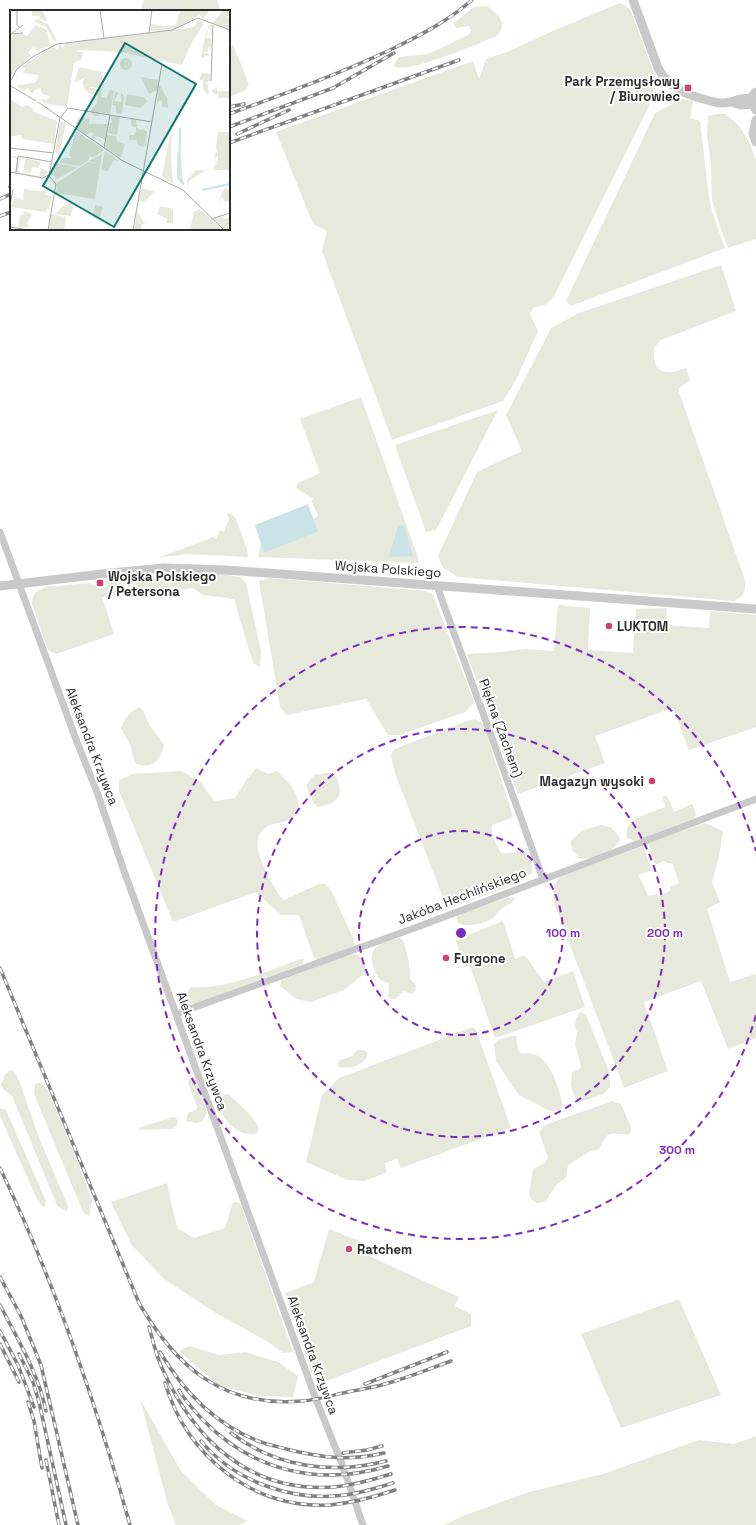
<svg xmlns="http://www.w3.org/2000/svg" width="756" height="1525" font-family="'Space Grotesk',sans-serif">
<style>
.green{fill:#e6e9db}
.water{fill:#c9e3e7}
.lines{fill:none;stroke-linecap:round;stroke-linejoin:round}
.minor{stroke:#c9c9c9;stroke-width:7}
.tertiary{stroke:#c9c9c9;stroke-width:9}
.rail-casing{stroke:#818181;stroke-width:3.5}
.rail{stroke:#fff;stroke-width:2;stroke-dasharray:6;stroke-linecap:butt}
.ring{fill:none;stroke:#7b2cbf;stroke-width:2;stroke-dasharray:7 5}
.poi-dot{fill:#d33f70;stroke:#fff;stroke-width:1.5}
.labels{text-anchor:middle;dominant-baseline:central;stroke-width:4;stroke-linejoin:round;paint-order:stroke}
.poi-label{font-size:13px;font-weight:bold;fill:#2c2c2c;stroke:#fff;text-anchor:start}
.street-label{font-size:13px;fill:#2c2c2c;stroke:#fff}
.inset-river{fill:none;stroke:#c9e3e7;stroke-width:2}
.inset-road{fill:none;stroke:#ababab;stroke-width:1}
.view{fill:#0f766e;fill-opacity:0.15;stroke:#0f766e;stroke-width:2}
.inset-edge{fill:none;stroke:#2c2c2c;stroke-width:2}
.centre{fill:#7b2cbf;stroke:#fff;stroke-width:2}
.ring-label{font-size:12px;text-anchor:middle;font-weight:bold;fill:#7b2cbf;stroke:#fff;stroke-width:4;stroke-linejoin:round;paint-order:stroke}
</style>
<rect width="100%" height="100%" fill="#fff"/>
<path class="green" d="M 144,0 L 217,0 L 221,11 L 140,11 Z
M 620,3 L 630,9 L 658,84 L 655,88 L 648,108 L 553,298 L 545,305 L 534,307 L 530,314 L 538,331 L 516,380 L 503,401 L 392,440 L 322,251 L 327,231 L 313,224 L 276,132 L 473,61 L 479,79 L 486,59 L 507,52 L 555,30 Z
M 487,6 C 497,13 509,23 497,36 C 473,45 418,71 394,67 L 395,63 L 399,57 L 428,54 L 468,35 L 471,31 L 469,26 L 456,28 L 454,23 L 474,7 Z
M 229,45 L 233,45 L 249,84 L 246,90 L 229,97 Z
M 682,99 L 693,101 L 690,118 L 700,121 L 709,197 L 713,215 L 725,248 L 571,306 L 566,301 L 655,113 Z
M 717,114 L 726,114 L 740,127 L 750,144 L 756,160 L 756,239 L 728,248 L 721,229 L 712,200 L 711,165 L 707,135 L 708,116 Z
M 721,265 L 736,311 L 661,340 L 654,348 C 653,359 654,371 668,372 C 673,373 681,369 686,368 L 690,380 L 678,389 L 745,580 C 746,591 744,596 734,601 L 458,577 L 443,568 L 438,556 L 477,472 L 522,451 L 506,415 L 551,328 L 579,313 Z
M 361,397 L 420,563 L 258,557 L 261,544 L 264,553 L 318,532 L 313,519 L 318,516 L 311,500 L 314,499 L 299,490 L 296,487 L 298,483 L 320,473 L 300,419 Z
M 498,410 L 436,530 L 426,532 L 395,445 Z
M 227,513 L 233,515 L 236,519 L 247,549 L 248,557 L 187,554 L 158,558 L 213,537 L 216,539 L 220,530 L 224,532 L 229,519 Z
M 218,573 L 240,577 L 246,583 L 261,651 L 260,667 L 253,663 L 234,599 L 203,595 L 193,588 C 175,592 156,592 138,594 L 134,585 L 137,577 L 167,574 Z
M 120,577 L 125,579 L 127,593 L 102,597 L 114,634 L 56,654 L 48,650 L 32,604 L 33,597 L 36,592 L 46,587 L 89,583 L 99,588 L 107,587 L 106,580 Z
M 270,578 L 425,591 L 433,595 L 474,702 L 465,712 L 399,735 L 388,735 L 366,699 L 286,715 L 280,707 L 259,581 Z
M 558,605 L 590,608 L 588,650 L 633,653 L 636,609 L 667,608 L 666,625 L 709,628 L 710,611 L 756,615 L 756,727 L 689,750 L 673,708 L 595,736 L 605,763 L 518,794 L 467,654 L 500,652 L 525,649 L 554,651 Z
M 140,707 C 146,714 146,720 151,727 C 155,733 160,738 164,745 C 159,761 154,769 136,764 C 133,758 132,753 131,747 C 129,741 124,735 121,728 C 125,718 130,711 140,707 Z
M 475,719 L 480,721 L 484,726 L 513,817 L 492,825 C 490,834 497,845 501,853 C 510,855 518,849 527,853 L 531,861 L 532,873 L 512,885 L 450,908 L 445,903 L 395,773 L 391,755 L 393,750 L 397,748 L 467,721 Z
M 256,768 L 268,774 L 277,771 C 290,784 298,790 299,809 C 297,812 293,818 289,820 C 281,823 272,823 265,828 C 244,842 273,883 281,898 L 284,900 L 319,884 L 326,884 L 331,890 L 355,942 L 353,947 L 320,960 L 314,958 L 299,915 L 281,915 L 256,892 L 173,922 L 119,791 L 119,780 L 133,774 L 182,771 L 201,783 L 214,801 L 235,798 L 247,779 Z
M 327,773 C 328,773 332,773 333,774 C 339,778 342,792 338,797 C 334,804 326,805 318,807 L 313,802 L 306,785 L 314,775 Z
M 667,795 L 674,812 L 692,804 L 696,814 L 695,818 L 636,841 L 627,838 C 622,818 651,813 666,807 L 662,797 Z
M 705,823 L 723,831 L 719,857 L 712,882 L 720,902 L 707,909 L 730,982 L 756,974 L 756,1038 L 728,1049 L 701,981 L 644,1002 L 668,1071 L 624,1088 L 555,905 C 552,893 552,885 561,876 L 643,846 L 652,870 L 639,875 L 648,896 L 657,894 L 660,896 L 671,890 L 670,887 L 679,883 L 673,865 L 671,863 L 667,863 L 664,861 L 655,865 L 648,843 Z
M 600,825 L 611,827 L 620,838 C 618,851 590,861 578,858 L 575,852 L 573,852 L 571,845 L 571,840 L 582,831 Z
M 513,897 L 515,899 C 511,904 505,906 500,910 C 498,912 496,915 494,917 C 487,923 466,928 458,923 L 457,915 L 503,899 Z
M 503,921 L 515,959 L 525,955 L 544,982 L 573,971 L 585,1007 L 495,1038 L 470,966 L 464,967 L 456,940 Z
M 401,938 C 406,944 411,970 410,978 L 416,986 L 415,991 L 411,994 L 404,991 L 395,999 L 391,999 L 388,997 L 389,983 C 385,982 380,981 378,977 C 373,970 369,957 374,950 C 379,942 392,940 401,938 Z
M 357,954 L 365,963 L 365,973 L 344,990 L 311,1002 L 296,999 L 280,986 L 282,980 L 341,957 Z
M 301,959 L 304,959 L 303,964 L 195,1004 L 190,1003 L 188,1001 L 188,992 L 190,987 C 226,990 267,971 301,959 Z
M 580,1012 L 586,1015 L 610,1074 L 610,1087 L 603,1094 L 580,1102 L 576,1100 L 571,1086 L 572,1072 L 580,1069 L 581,1066 L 575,1044 L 577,1033 L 575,1026 L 576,1018 Z
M 473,1027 L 476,1030 L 511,1128 L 401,1168 L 397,1159 L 385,1163 L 387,1172 L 365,1181 L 347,1180 L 306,1162 L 322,1095 L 339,1078 Z
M 512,1036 L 516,1036 L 518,1050 L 522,1054 C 548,1047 559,1087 563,1107 L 558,1111 L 550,1111 L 519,1095 L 507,1078 L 496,1061 L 494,1044 L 499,1040 Z
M 357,1050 L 364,1050 L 368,1053 C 366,1065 351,1069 340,1067 L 338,1064 L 340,1060 L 352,1056 Z
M 10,1070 L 15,1072 L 20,1083 L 38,1135 L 67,1204 L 68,1208 L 66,1211 L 61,1209 L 57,1205 L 12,1096 L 3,1089 L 1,1085 L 4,1076 Z
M 190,1078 L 193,1078 L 196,1081 L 207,1112 L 203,1121 L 196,1123 L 186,1121 L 188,1113 L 196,1110 L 197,1107 L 188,1083 Z
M 40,1083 L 47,1089 L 78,1162 L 92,1201 L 89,1216 L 83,1212 L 34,1094 L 35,1084 Z
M 228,1094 C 236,1101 257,1119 259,1129 L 256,1134 C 237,1138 213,1113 222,1095 Z
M 612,1101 L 621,1104 L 631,1127 L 630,1134 C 625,1135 611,1132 608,1135 C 604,1138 602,1145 599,1149 L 591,1151 L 568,1165 L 566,1178 L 557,1184 L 545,1202 L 537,1203 L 532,1200 L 529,1194 L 533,1169 L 545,1163 L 548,1157 L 539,1132 L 545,1125 Z
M 0,1108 L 6,1110 L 46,1201 L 45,1207 L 41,1205 L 36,1197 L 0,1116 Z
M 173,1117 L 176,1118 L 178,1122 L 176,1127 L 172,1129 L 139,1130 L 139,1128 L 142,1127 Z
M 167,1183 L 177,1228 L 194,1238 L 225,1228 L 233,1202 L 240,1203 L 293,1352 L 283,1353 L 268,1342 L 216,1313 L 164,1279 L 131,1244 L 111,1202 Z
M 329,1229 L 360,1241 L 360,1252 L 459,1297 L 455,1306 L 471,1314 L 471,1326 L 329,1380 L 321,1379 L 312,1374 L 285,1293 L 314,1282 Z
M 679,1299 L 721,1395 L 621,1428 L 581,1334 Z
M 189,1346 L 219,1355 L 246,1352 L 278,1362 L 298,1376 L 293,1397 L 258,1396 L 218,1385 L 179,1351 Z
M 140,1399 L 181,1471 L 216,1505 L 248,1521 L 239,1525 L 176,1525 L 167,1502 Z
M 756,1436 L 756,1525 L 443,1525 L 468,1514 L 529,1492 L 603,1474 L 699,1440 L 734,1444 Z"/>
<path class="water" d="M 308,504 L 318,532 L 264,553 L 255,525 Z
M 404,525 L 413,556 L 389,557 L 398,526 Z"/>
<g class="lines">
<path class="minor" d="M 0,532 L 77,742 L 97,792 L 124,871 L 317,1402 L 342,1464 L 363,1525
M 437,586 L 543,879
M 176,1014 L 420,926 L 756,799"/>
<path class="tertiary" d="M 633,0 L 658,68 L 663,76 L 672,85 L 683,92 L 696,97 L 718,103 L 724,103 L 731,102 L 740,99 L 753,98
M 756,92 L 753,95 L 752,102 L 756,110
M 731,102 L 741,105 L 752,104
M 756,120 L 753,134 L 756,142
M 0,586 L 111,573 L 164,568 L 226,570 L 756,609"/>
<defs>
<path id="rail" d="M 229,107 L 244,104
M 229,114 C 284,94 339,74 392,49 C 421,35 448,21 472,0
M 229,127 L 333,88 L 394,53
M 237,134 L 289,110
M 229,143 L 459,60
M 10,187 L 11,186
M 0,199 L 11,194
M 0,216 L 11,212
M 0,968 L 139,1303 C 176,1367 223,1408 302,1401 C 316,1400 330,1396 343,1393 C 357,1390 371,1388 385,1384 C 407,1378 429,1369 451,1361
M 0,1168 C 55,1283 96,1403 130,1525
M 0,1277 L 21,1316 L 41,1365 L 78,1525
M 0,1305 C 18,1340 38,1372 46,1411
M 149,1327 C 153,1341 156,1355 162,1368 C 194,1440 250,1493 334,1487 C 354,1485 372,1480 391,1474
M 0,1331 L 18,1365 L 34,1407
M 0,1344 L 19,1382
M 160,1352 C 183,1391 215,1424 258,1441 C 268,1445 280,1447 290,1450 C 324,1458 350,1461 384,1453
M 19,1354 L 33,1382 L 39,1402 L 66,1525
M 165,1383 C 187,1456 252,1509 330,1505 C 352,1503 374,1497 395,1490
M 365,1384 L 447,1352
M 179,1390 C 185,1401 194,1410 202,1419 C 252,1471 319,1487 388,1466
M 28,1402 L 34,1421 L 42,1468
M 231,1433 C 276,1467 332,1475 386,1461
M 201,1441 C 235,1482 293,1502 345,1495 C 361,1493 377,1488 393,1483
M 343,1453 L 367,1450 L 382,1446
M 46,1460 L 59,1525"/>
</defs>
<use href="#rail" class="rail-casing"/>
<use href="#rail" class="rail"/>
</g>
<g class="ring">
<circle cx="461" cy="933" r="102"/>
<circle cx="461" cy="933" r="204"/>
<path d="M756 1015A306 306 0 1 1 756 851"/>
</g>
<g class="poi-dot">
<rect x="684" y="84" width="8" height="8" rx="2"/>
<rect x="96" y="579" width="8" height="8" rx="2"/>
<circle cx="609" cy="626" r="4"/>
<circle cx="652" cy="781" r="4"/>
<circle cx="446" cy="958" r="4"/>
<circle cx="349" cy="1249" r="4"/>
</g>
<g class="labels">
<g class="poi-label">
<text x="680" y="81" text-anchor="end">Park Przemysłowy<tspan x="680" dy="15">/ Biurowiec</tspan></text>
<text x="108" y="576">Wojska Polskiego<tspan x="108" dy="15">/ Petersona</tspan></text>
<text x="617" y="626">LUKTOM</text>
<text x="644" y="781" text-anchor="end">Magazyn wysoki</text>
<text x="454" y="958">Furgone</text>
<text x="357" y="1249">Ratchem</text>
</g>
<g class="street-label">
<text transform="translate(388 569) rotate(4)">Wojska Polskiego</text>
<text transform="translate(501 728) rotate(70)">Piękna (Zachem)</text>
<text transform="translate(92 746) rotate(69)">Aleksandra Krzywca</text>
<text transform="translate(462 896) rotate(-21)">Jakóba Hechlińskiego</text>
<text transform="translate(202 1051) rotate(70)">Aleksandra Krzywca</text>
<text transform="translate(313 1355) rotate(70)">Aleksandra Krzywca</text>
</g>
</g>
<g transform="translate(10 10)">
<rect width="220" height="220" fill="#fff"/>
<path d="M 22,0 L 32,0 L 38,12 L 29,8 L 30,6 L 22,6 ZM 169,0 L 200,0 L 193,9 L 190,5 L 165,19 L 140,21 L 141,14 L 155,16 L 166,15 L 169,3 L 171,3 ZM 213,0 L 220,0 L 220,7 L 215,6 L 220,9 L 220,20 L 203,13 ZM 27,9 L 38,14 L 47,31 L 44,31 L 36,17 L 24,11 ZM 188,9 L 194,13 L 181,34 L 172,55 L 111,42 L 68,40 L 66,42 L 73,42 L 71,50 L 64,53 L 57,97 L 34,93 L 31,89 L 37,90 L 39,86 L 32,84 L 31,78 L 26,79 L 22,84 L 18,78 L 14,81 L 6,76 L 26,72 L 30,63 L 29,65 L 13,63 L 15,58 L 11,57 L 42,37 L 48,40 L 49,34 L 53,38 L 55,33 L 180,18 L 185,16 ZM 200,14 L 202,17 L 199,18 L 202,19 L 198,19 L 196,28 L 201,28 L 201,39 L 198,36 L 198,41 L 193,43 L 198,43 L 199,45 L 191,48 L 193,36 L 196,23 ZM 26,15 L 37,20 L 40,35 L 27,41 L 24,37 L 18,42 L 21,46 L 0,66 L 0,30 L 4,24 L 12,24 L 17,26 ZM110 54a6 6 0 1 1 12 0a6 6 0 1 1-12 0ZM 69,57 L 93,62 L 90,78 L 80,77 L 79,78 L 92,79 L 91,87 L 97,88 L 99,80 L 104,81 L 100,104 L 89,102 L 90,105 L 85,106 L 82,104 L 81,100 L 87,93 L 88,86 L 78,83 L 76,80 L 78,78 L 75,80 L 72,72 L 76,67 L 64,73 ZM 192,63 L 200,64 L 200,71 L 197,72 L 199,84 L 196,84 L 196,81 L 194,82 L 193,70 L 189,70 ZM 131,67 L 148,70 L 147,80 L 139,84 ZM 149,74 L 157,88 L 158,98 L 152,97 L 152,90 L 147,92 ZM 207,77 L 207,81 L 218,81 L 219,78 L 219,88 L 208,88 L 209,82 L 206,85 L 201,81 ZM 105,82 L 109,83 L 104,91 L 111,92 L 111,83 L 114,86 L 112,104 L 106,103 L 106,96 L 102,95 ZM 117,84 L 133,87 L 138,91 L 130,98 L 115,95 ZM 0,89 L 12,97 L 16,95 L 23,98 L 22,101 L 47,111 L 44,134 L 12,129 L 11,125 L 0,127 ZM 101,106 L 110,107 L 107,125 L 98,123 L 100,113 L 102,113 ZM 68,107 L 80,109 L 79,114 L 98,114 L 95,130 L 87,126 L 84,130 L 81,128 L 84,124 L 80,122 L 77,125 L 66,118 ZM 121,109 L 126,110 L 128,119 L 137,121 L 135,137 L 128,135 L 127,130 L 119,130 L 119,125 L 124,125 L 126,122 L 126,117 L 121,116 ZM 52,111 L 56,114 L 49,144 L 45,142 L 50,113 ZM 162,116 L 161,144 L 163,174 L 152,166 ZM 66,121 L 92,138 L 93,141 L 84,147 L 79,146 L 79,150 L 70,156 L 50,153 L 52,148 L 62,148 L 59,145 ZM 208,122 L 220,122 L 220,160 L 204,160 L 205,154 L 207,154 L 205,151 L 208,150 L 208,145 L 205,149 L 205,143 L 208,141 L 206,138 ZM 97,125 L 106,126 L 107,131 L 115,134 L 111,148 L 95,138 ZM 95,141 L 109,151 L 103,150 L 98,161 L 91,160 ZM 167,142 L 171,146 L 173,175 L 167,169 ZM 92,144 L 85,189 L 46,183 L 47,173 L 78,152 L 89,154 L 79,151 ZM 0,145 L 31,152 L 28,158 L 22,157 L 21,163 L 14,161 L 14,163 L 29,166 L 31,158 L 37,161 L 37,164 L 32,167 L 13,164 L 15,149 L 10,148 L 8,160 L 12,163 L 0,162 L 5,161 L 7,149 ZM 43,153 L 67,157 L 67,158 L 45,170 L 45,166 L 41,165 ZM 186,160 L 196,160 L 180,170 L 177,177 L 177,170 ZM 214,178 L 220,180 L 220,191 L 215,192 L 212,187 L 208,195 ZM 14,179 L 36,182 L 36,185 L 42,186 L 39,199 L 36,199 L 36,202 L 1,197 L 5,187 L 13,190 ZM 131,179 L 145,181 L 134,192 L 129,191 ZM 64,192 L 61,206 L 45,204 L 53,196 ZM 85,195 L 93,197 L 89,209 L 83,208 ZM 150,196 L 163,199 L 163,213 L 156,213 L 157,209 L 147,204 ZM 189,199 L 213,220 L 180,220 L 184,202 ZM 14,201 L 22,204 L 17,213 L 18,216 L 22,217 L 12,217 L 27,220 L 8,217 L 10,205 L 13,205 ZM 127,201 L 135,214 L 132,214 L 131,219 L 124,220 ZM 220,203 L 218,220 L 214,220 L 202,209 L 212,206 L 213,209 L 219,208 ZM 41,204 L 56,207 L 54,220 L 38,220 Z" fill="#e6e9db"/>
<path class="inset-river" d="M 170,118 L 169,168 L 174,174M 192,180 L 220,174"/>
<path class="inset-road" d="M 7,0 L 7,15 L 10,18M 90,0 L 94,28M 139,23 L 142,0M 0,24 L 13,23M 1,24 L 13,15M 201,71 L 203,15M 0,72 L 7,59 L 24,46 L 47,34 L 162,20 L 188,8 L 220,20M 1,76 L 26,91M 28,92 L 113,151 L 173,180 L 214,220M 0,138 L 44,143M 94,138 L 100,105M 0,162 L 33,168M 6,163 L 8,146 L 42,152M 39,165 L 50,108 L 58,98 L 142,112M 33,168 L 38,165 L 46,174 L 38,220M 0,196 L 3,179M 201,209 L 220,203M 0,217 L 19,220M 123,220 L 152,54"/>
<path class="view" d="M 115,33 L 186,74 L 104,217 L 33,176 Z"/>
<rect width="220" height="220" class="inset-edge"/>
</g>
<circle cx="461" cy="933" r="6" class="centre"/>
<g class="ring-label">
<text x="563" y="937">100 m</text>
<text x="665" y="937">200 m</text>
<text x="677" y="1154">300 m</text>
</g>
</svg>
